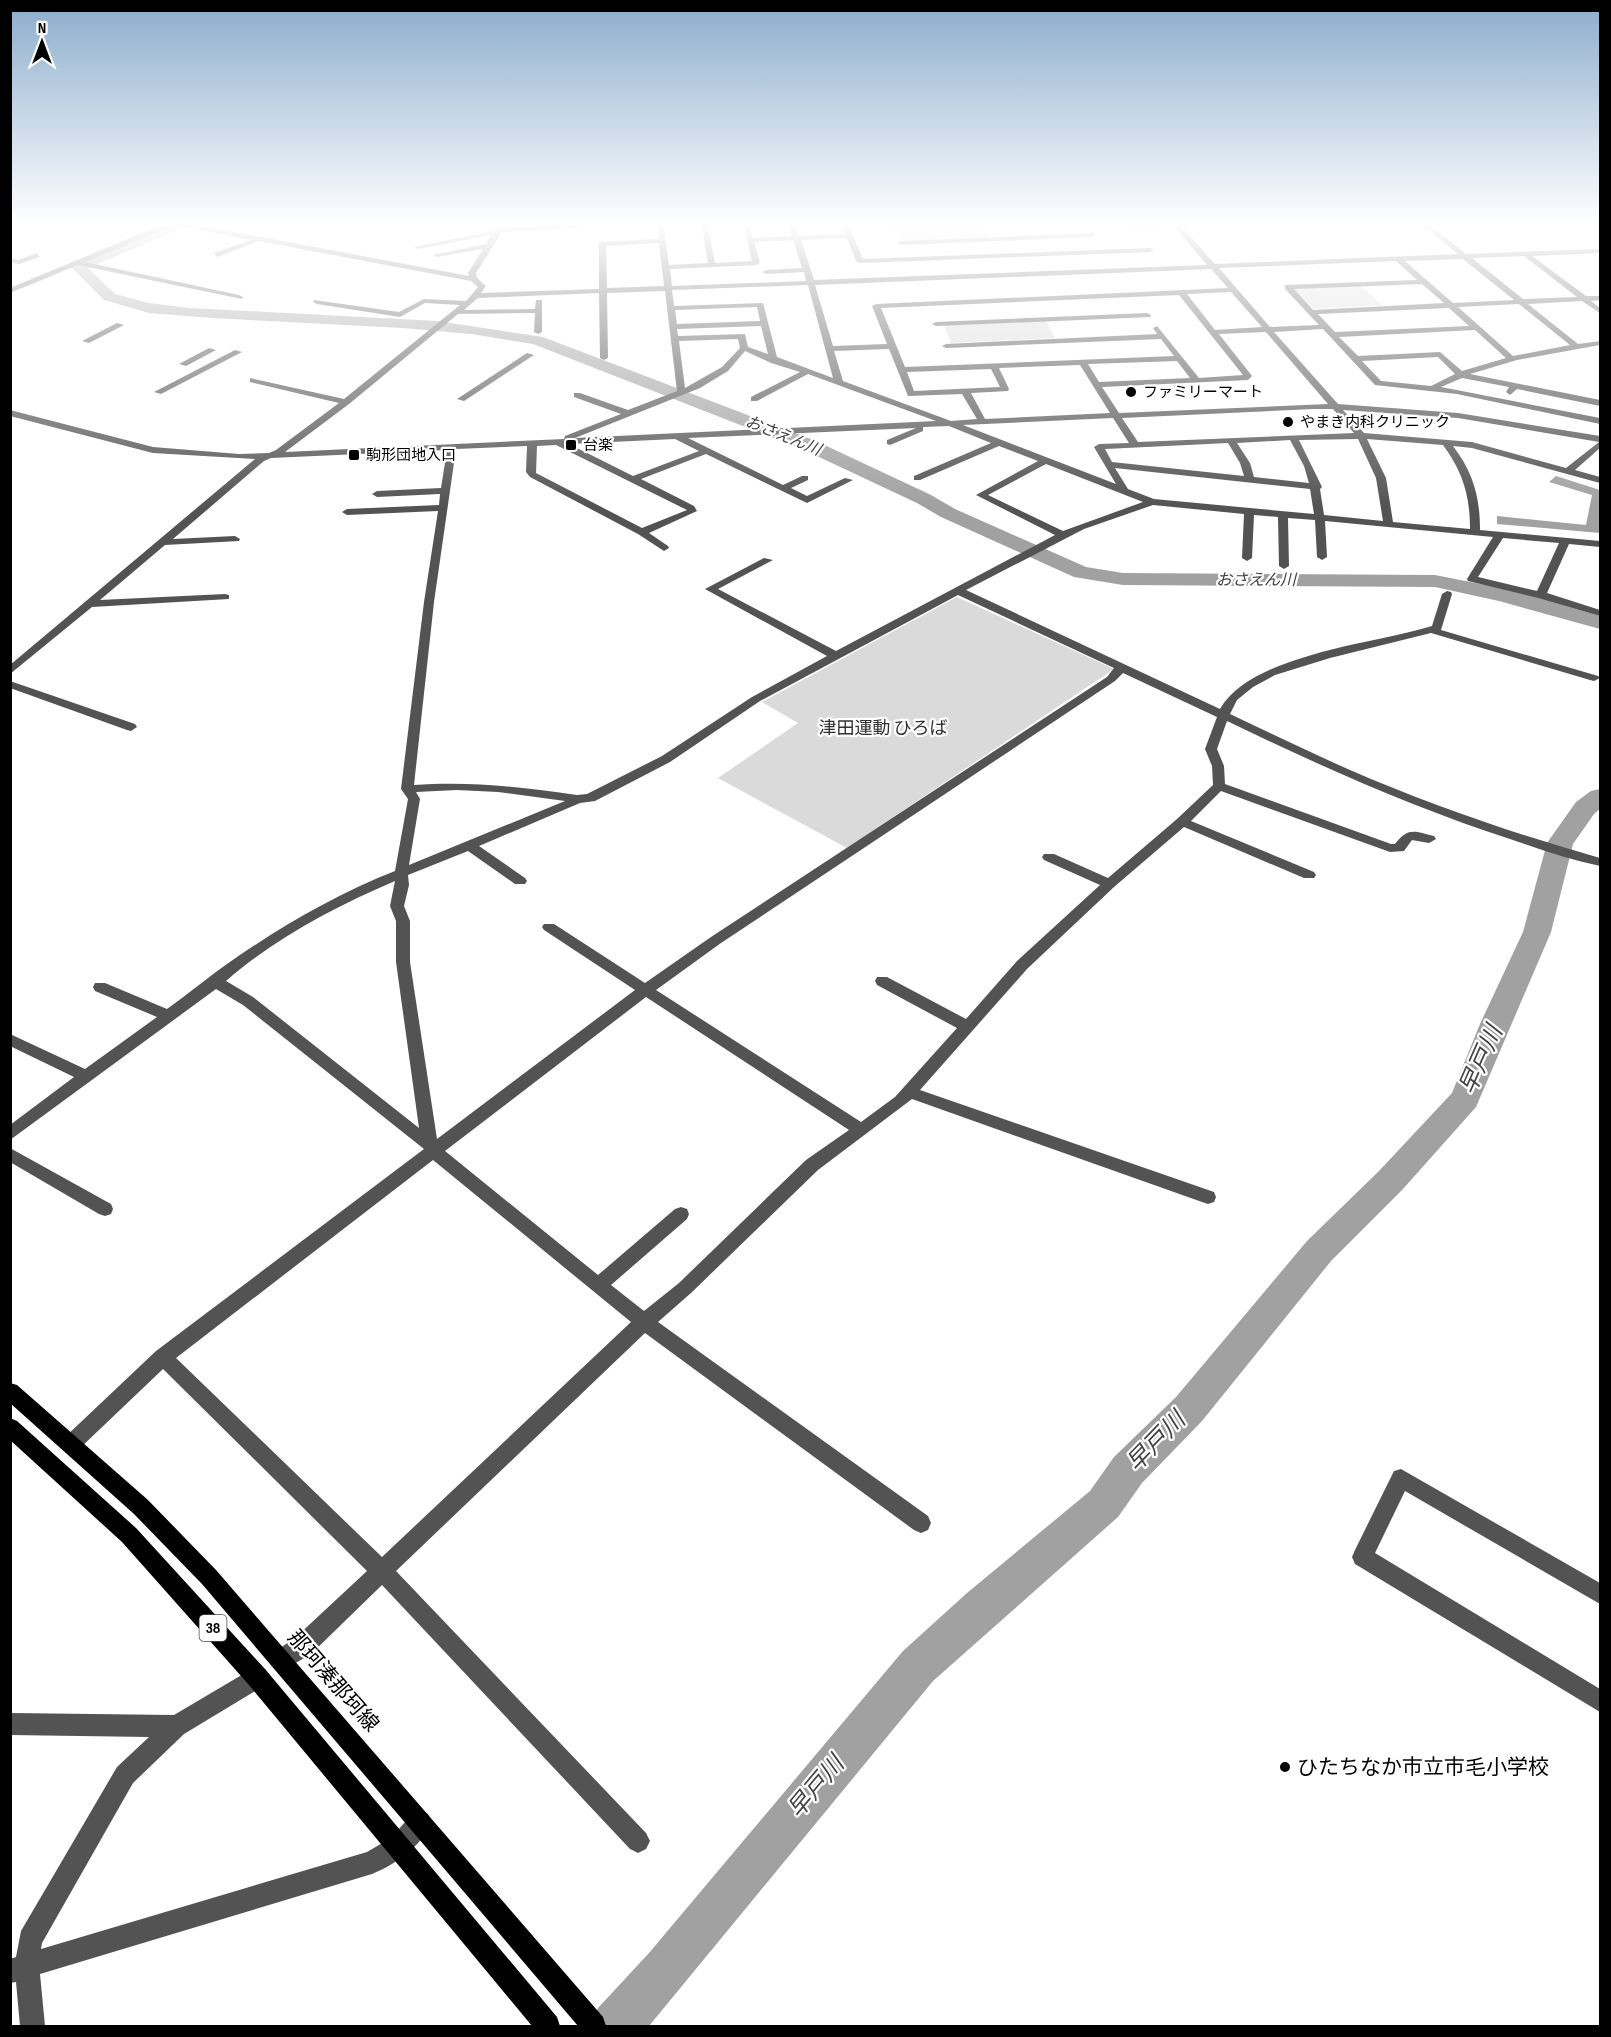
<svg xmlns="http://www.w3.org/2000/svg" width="1611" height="2037" font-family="'Sofia Sans Condensed','Noto Sans JP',sans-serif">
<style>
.green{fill:#dadada}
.water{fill:#a1a1a1}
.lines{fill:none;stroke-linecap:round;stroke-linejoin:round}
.river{fill:#a1a1a1;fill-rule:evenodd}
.minor{fill:#535353;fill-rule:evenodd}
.major{fill:#000;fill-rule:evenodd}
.poi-dot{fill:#000;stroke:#fff;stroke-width:2}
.labels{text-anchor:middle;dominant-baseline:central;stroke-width:4.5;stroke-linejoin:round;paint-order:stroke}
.far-poi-label{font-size:15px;fill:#000;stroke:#fff;text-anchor:start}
.far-water-label{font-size:16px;font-style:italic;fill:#424242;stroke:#fff}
.shield{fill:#fff;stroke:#4c4c4c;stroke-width:1.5}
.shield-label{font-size:16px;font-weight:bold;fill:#000}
.park-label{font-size:18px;fill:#313131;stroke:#fff}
.near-street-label{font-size:21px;fill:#000;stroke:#fff}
.near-poi-label{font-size:21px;fill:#000;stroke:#fff;text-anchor:start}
.near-water-label{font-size:24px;font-style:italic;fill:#424242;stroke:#fff}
</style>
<rect width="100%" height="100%" fill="#fff"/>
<path class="green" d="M 981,223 L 990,237 L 902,241 L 895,227 Z
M 1360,285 L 1382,305 L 1313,309 L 1292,288 Z
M 1046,321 L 1055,338 L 951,343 L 944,325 Z
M 957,597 L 1114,669 L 847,848 L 718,778 L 798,723 L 762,702 Z"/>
<path class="water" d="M 1556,476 L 1600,490 L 1600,533 L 1497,524 L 1497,516 L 1586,525 L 1592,495 L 1549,482 Z"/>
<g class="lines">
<path class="river" d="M 172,222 L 191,222 L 189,225 L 88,268 L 115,294 L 149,303 L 190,308 L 437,321 L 543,337 L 816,441 L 931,495 L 955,509 L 1086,567 L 1123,573 L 1435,575 L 1511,590 L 1600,616 L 1600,629 L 1499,601 L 1435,587 L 1123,585 L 1074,577 L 941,517 L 917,503 L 802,449 L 533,344 L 471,334 L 403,328 L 212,318 L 149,313 L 104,300 L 71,267 L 73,264 Z
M 1600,789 L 1600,809 L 1594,814 L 1573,844 L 1551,932 L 1476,1107 L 1403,1189 L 1331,1261 L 1202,1421 L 1142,1483 L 1118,1517 L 933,1681 L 649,2026 L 591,2026 L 598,2008 L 649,1953 L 903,1651 L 967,1593 L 1090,1491 L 1114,1457 L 1176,1397 L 1307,1241 L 1379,1171 L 1452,1093 L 1480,1024 L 1523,932 L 1547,843 L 1576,802 L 1591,791 Z"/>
<path class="minor" d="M 168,222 L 182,222 L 469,276 L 468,273 L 483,249 L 437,257 L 433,255 L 486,244 L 491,235 L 418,249 L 414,247 L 494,231 L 500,225 L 503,228 L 580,222 L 580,226 L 577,228 L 502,232 L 476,273 L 477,278 L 486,286 L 481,293 L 599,289 L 599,242 L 659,239 L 657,222 L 663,222 L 669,265 L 708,263 L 701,222 L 707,222 L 715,263 L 752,261 L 743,222 L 749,222 L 753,238 L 792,236 L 788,222 L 794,222 L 799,236 L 845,234 L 841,222 L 847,222 L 863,259 L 1150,248 L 1154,250 L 1150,252 L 860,263 L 856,261 L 847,238 L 801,240 L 814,280 L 1207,265 L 1173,225 L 1130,227 L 1127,225 L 1130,223 L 1178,222 L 1215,264 L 1458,254 L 1419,222 L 1426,222 L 1466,254 L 1600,249 L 1600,253 L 1532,256 L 1586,296 L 1600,296 L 1600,300 L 1591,301 L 1600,308 L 1600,313 L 1582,301 L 1528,304 L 1578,344 L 1600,341 L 1600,345 L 1517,360 L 1470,374 L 1600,400 L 1600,406 L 1517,389 L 1510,395 L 1506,392 L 1509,387 L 1462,378 L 1441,387 L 1600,418 L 1600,424 L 1457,394 L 1375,385 L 1323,329 L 1274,332 L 1338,404 L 1458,413 L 1600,436 L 1600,448 L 1575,470 L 1600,477 L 1600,483 L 1472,448 L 1453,446 C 1473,472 1480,497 1480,530 L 1600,541 L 1600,547 L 1569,544 L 1547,593 L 1600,610 L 1600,616 L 1538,598 L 1468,581 L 1467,579 L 1493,537 L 1325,521 L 1327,557 L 1322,560 L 1317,557 L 1315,520 L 1288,518 L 1289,566 L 1284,569 L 1279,566 L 1278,517 L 1254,515 L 1252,558 L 1247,561 L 1242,558 L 1244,514 L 1153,505 L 1084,529 L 966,590 L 1220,709 C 1252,654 1374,644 1432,626 L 1442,594 L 1447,591 L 1451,592 L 1452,594 L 1441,630 L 1598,676 L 1600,678 L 1594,681 L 1590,680 L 1431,633 L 1330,658 L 1275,675 L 1253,687 L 1237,700 L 1230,714 C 1270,733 1309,752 1350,770 C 1431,805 1515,834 1600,858 L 1600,866 C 1571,860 1542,850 1513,840 C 1414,808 1320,766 1227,721 L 1217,749 L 1224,766 L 1225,784 L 1391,844 L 1395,844 C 1408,827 1414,831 1434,836 L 1436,839 L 1429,843 L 1412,840 L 1404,851 L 1390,852 L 1221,791 L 1191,821 L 1314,872 L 1316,875 L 1314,878 L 1304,878 L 1184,827 L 1114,887 L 1027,969 L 920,1090 L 1214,1192 L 1216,1197 L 1214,1202 L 1208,1204 L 1202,1202 L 912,1099 L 818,1170 L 691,1293 L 658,1322 L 928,1516 L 931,1523 L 928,1530 L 921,1533 L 914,1530 L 645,1333 L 396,1571 L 646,1833 L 650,1841 L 646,1849 L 638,1853 L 630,1849 L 382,1585 L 311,1654 L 282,1671 L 274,1668 L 271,1660 L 274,1652 L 295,1638 L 367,1571 L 163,1369 L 78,1450 L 71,1453 L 64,1450 L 61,1444 L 64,1438 L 156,1351 L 424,1149 L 243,1005 L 216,989 L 10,1140 L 10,1125 L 74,1077 L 10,1046 L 10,1034 L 85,1069 L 157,1017 L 95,991 L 93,987 L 95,983 L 105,983 L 167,1009 C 191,992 213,973 237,957 C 287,923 339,893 395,871 L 408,799 L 401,789 L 424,602 L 438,511 L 347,515 L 342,512 L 347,509 L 439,505 L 440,494 L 377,497 L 372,494 L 377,491 L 441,488 L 447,450 L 271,458 L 264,461 L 173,539 L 235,536 L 240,539 L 239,541 L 165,545 L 100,600 L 225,594 L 229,595 L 229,599 L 92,607 L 10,674 L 10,665 L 255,459 L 153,453 L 10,416 L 10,410 L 153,447 L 239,454 L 269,453 L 276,450 L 339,403 L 250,382 L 250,378 L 344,399 L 460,305 L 425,303 L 400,317 L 317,304 L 313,302 L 314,300 L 399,312 L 424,299 L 466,301 L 478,287 L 471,281 L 259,241 L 217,257 L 214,253 L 251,240 L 175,225 L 85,262 L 239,295 L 243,297 L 242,299 L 78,265 L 10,293 L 10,288 ZM 793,240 L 802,268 L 766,270 L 762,272 L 766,274 L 804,272 L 806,281 L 672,286 L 670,269 L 756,265 L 760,263 L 754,242 ZM 659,243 L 664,286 L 607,288 L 606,246 ZM 1524,256 L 1577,297 L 1523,299 L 1472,258 ZM 1463,259 L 1514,300 L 1453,303 L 1405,261 ZM 1396,261 L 1417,280 L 1285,285 L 1285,289 L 1319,325 L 1270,327 L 1219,268 ZM 1211,269 L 1228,288 L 876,304 L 872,306 L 887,344 L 833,346 L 815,285 ZM 1422,284 L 1444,303 L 1313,310 L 1294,289 ZM 808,285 L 833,378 L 777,357 L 763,303 L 674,306 L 672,290 ZM 665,291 L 677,391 L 628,410 L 580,393 L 574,393 L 574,397 L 621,414 L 565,436 L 564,439 L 285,452 L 349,404 L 458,314 L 535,313 L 534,332 L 538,334 L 542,332 L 542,300 L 536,300 L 535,309 L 464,310 L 478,298 L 599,293 L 600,358 L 604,360 L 608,358 L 607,293 ZM 1231,292 L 1262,327 L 1215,330 L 1187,294 ZM 1179,295 L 1243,375 L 1199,378 L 1157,326 L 1153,328 L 1157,334 L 946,344 L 942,346 L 946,348 L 1161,339 L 1174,356 L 905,367 L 881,308 ZM 1519,304 L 1570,345 L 1513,356 L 1458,307 ZM 757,307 L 760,321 L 677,324 L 675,310 ZM 1449,308 L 1469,326 L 1335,332 L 1318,314 ZM 761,326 L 768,354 L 748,347 L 745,334 L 678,336 L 677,329 ZM 1475,330 L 1506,358 L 1462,371 L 1440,352 L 1358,356 L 1339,337 ZM 1266,332 L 1328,404 L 1119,413 L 1102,387 L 1248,380 L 1252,376 L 1219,334 ZM 738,339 L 740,348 L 722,367 L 685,388 L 679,341 ZM 889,349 L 908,396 L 962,394 L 977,419 L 951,421 L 843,381 L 834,351 ZM 745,351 L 771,363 L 800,372 L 751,397 L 751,401 L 757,401 L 808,374 L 936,421 L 575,438 L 700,388 L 728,371 ZM 1438,357 L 1455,374 L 1431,386 L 1381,381 L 1362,361 ZM 1177,361 L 1190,378 L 1099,382 L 1088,364 ZM 1080,365 L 1110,413 L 985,419 L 971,393 L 1008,391 L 1009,389 L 999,368 ZM 991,369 L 1000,387 L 914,391 L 907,372 ZM 1313,409 L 1333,409 L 1354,433 L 1138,442 L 1122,418 ZM 1343,410 L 1458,418 L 1599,442 L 1566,468 L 1472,442 L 1364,433 ZM 1113,418 L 1129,443 L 1099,444 L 1094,447 L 1116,484 L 963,425 ZM 949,426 L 991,443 L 914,476 L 914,480 L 920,480 L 999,446 L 1038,461 L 976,495 L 1055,535 L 836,651 L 718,589 L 773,560 L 764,558 L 705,589 L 827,656 L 752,697 L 662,756 L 587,794 L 577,795 C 521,787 471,781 414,785 L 434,602 L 456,449 L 527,446 L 526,472 L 530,477 L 638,534 L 664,551 L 669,548 L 668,546 L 649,533 L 697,511 L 694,506 L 641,479 L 706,454 L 807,503 L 853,480 L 845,478 L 807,496 L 791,488 L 808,480 L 808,476 L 802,476 L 783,485 L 688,438 L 916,428 L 887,440 L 887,444 L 890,445 L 923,431 L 923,427 ZM 675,439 L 699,451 L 633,476 L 569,444 ZM 1358,439 L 1376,478 L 1383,521 L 1324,515 L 1320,489 L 1322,487 L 1299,440 ZM 1367,439 L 1443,445 C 1463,472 1470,496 1470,529 L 1393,522 L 1386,478 ZM 1290,440 L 1304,466 L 1309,483 L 1254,477 L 1250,463 L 1237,443 ZM 1228,443 L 1240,463 L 1244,476 L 1112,462 L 1105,449 ZM 556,445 L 687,510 L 642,528 L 536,473 L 537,446 ZM 1046,464 L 1143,502 L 1063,531 L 988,495 ZM 1115,468 L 1310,489 L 1314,514 L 1154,499 L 1128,489 ZM 1503,538 L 1559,543 L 1537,591 L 1478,577 ZM 958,595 L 1114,668 L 1107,677 L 711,937 L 645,983 L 554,924 L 544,924 L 542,927 L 544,930 L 635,990 L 437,1139 L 410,962 L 410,921 L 404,906 L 409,885 L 408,875 L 468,851 L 515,884 L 525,884 L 527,881 L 525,878 L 479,846 L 580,803 L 595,801 L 670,762 L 760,701 ZM 1123,673 L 1217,717 L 1205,749 L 1212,766 L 1213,785 L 1177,819 L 1108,878 L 1054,854 L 1044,854 L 1042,857 L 1044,860 L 1100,885 L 1017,961 L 966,1019 L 887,977 L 877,977 L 875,981 L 877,985 L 957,1028 L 895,1097 L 861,1122 L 656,990 L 721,943 L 1115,681 ZM 457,790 L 498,792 L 565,801 L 409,865 L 420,799 L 416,792 ZM 395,881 L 390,906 L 396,921 L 396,962 L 419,1128 L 253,997 L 226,981 C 274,939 336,906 395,881 ZM 646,997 L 849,1130 L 806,1160 L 679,1283 L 644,1311 L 611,1285 L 687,1219 L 689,1214 L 687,1209 L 681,1207 L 675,1209 L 598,1275 L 445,1151 ZM 433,1160 L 631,1322 L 382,1557 L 176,1358 Z
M 939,222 L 994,222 L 991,224 L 893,228 L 890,226 L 893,224 Z
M 1093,233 L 1096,237 L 901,245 L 897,243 L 901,241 Z
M 37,253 L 40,257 L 19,264 L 10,262 L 10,258 L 18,260 Z
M 1147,313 L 1151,315 L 1150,317 L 936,326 L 932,324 L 936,322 Z
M 117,323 L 124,325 L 89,343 L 82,341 Z
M 209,348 L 216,350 L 186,366 L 179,364 Z
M 235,350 L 242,352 L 161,394 L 154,392 Z
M 527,353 L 534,355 L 464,401 L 457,399 Z
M 10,681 L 135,724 L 137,727 L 131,731 L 127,730 L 10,688 Z
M 10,1148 L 111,1204 L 113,1209 L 111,1214 L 105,1216 L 99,1214 L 10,1162 Z
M 1401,1469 L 1600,1583 L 1600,1604 L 1405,1491 L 1375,1553 L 1600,1689 L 1600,1712 L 1355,1564 L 1352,1557 L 1355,1550 L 1394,1471 Z
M 257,1666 L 265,1669 L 268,1677 L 265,1685 L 184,1734 L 133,1783 L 42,1943 L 41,1949 L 367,1852 L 391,1838 L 412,1814 L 420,1810 L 428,1814 L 432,1822 C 421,1847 396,1864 372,1874 L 40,1974 L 45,2026 L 20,2026 L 16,1982 L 10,1983 L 10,1959 L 16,1957 L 21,1931 L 117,1767 L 149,1737 L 10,1735 L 10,1713 L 174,1715 Z"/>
<path class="major" d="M 10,1383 L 17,1385 L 148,1500 L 216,1570 L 603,2017 L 606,2026 L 578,2026 L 202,1584 L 134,1514 L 10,1403 Z
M 10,1418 L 17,1421 L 136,1528 L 265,1669 L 557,2017 L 560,2026 L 532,2026 L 249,1685 L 122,1542 L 10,1440 Z"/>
</g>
<linearGradient id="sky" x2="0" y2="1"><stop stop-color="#8baccc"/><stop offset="0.44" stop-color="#fff"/><stop offset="1" stop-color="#fff" stop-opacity="0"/></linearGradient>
<rect width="1611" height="507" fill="url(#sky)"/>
<g class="poi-dot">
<circle cx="1131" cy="392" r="6"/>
<circle cx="1288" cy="422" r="6"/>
<rect x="565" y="439" width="12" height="12" rx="3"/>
<rect x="348" y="449" width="12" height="12" rx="3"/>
<circle cx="1285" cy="1767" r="6"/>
</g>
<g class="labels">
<g class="far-poi-label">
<text x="1143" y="392">ファミリーマート</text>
<text x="1300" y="422">やまき内科クリニック</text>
<text x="583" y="445">台楽</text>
<text x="366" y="455">駒形団地入口</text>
</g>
<g class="far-water-label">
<text transform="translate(783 436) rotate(22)">おさえん川</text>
<text x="1256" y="580">おさえん川</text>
</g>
<rect class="shield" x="199.5" y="1615" width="27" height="26" rx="4.5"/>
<g class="shield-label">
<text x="213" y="1628">38</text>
</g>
<g class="park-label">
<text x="883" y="728">津田運動 ひろば</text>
</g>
<g class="near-street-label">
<text transform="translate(333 1681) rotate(49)">那珂湊那珂線</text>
</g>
<g class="near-poi-label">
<text x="1297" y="1767">ひたちなか市立市毛小学校</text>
</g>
<g class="near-water-label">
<text transform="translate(1481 1060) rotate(-66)">早戸川</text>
<text transform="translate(1156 1442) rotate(-46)">早戸川</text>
<text transform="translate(816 1787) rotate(-50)">早戸川</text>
</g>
</g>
<rect width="1611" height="2037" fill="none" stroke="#000000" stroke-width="24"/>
<g transform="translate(42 42)" stroke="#ffffff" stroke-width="4.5" paint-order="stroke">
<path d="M0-4.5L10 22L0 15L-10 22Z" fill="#000000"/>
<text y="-9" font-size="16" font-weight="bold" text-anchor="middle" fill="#000000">N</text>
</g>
</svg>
